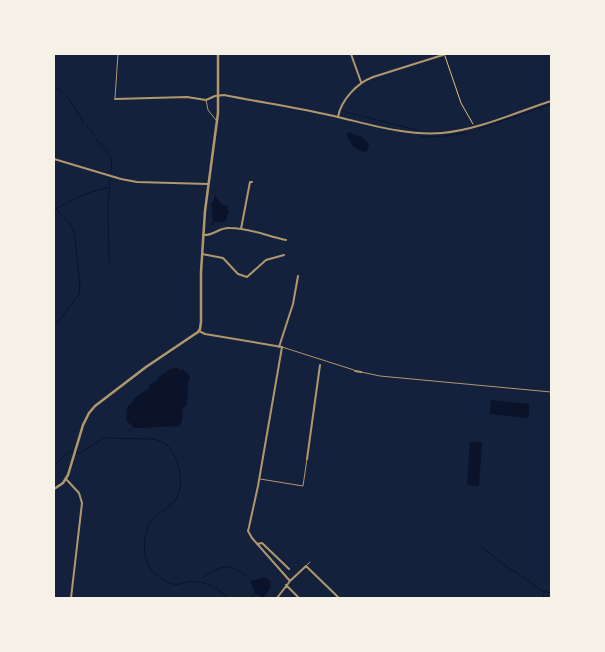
<svg xmlns="http://www.w3.org/2000/svg" width="605" height="652" font-family="'Roboto Serif',serif">
<style>
.water{fill:#0b132b}
.lines{fill:none;stroke-linecap:round;stroke-linejoin:round}
.stream{stroke:#0b132b;stroke-width:1}
.path{stroke:#e5c07b;stroke-width:1}
.service{stroke:#b1986c;stroke-width:1}
.minor{stroke:#b1986c;stroke-width:2}
.tertiary{stroke:#b1986c;stroke-width:2.5}
</style>
<rect width="100%" height="100%" fill="#14213d"/>
<path class="water" d="M 349,132 C 357,135 365,137 369,145 L 368,150 L 366,152 C 356,152 349,143 346,134 Z
M 215,195 C 217,200 222,204 225,206 L 227,205 L 229,214 L 227,215 L 227,219 L 224,222 L 214,222 L 214,225 L 211,225 L 213,222 C 211,217 213,210 211,204 C 214,202 214,199 214,196 Z
M 175,367 L 177,368 L 180,371 L 182,369 C 185,372 189,373 190,378 L 188,383 L 187,404 L 186,406 L 183,407 L 182,421 L 179,426 L 143,428 L 134,428 L 126,420 L 127,407 L 134,400 L 133,399 L 134,398 L 148,389 L 151,383 L 152,383 L 158,380 L 158,378 L 171,368 L 173,369 Z
M 491,400 L 529,404 L 529,413 L 527,418 L 490,414 Z
M 470,442 L 482,442 L 479,486 L 467,485 Z
M 266,577 L 270,581 L 271,587 L 263,598 L 255,593 L 250,581 L 261,578 Z"/>
<g class="lines">
<path class="stream" d="M 54,61 L 57,54
M 54,85 L 62,93
M 66,96 L 69,99 L 84,123
M 342,111 L 417,130
M 87,126 L 94,135
M 478,129 L 551,104
M 421,136 L 424,137 L 444,136 L 466,133
M 96,139 C 107,153 114,153 111,172
M 54,207 L 71,225 L 74,230 L 80,286 L 79,294 L 59,321 L 54,325
M 56,209 C 71,200 91,190 108,188
M 109,262 L 108,207 L 110,180
M 129,432 L 131,428
M 54,466 L 67,453 L 70,452 L 80,453 L 104,438 L 153,439 C 158,440 163,442 167,445 C 179,456 184,481 178,495 C 173,507 162,510 153,519 C 142,531 142,557 151,570 C 153,573 157,575 160,577 C 179,592 180,579 199,582 C 212,584 220,591 229,598
M 482,547 L 504,565 L 526,579 L 542,591 L 551,593
M 202,578 C 223,564 231,562 251,580
M 251,598 L 255,594
M 543,598 L 544,593"/>
<path class="path" d="M 445,56 L 461,103 L 473,124"/>
<path class="service" d="M 115,98 L 118,54
M 206,100 L 208,110 L 216,120
M 282,347 L 354,370
M 361,372 L 380,376 L 551,392
M 260,479 L 303,486 L 307,459
M 306,566 L 310,562"/>
<path class="minor" d="M 351,54 L 361,82
M 115,99 L 187,97 L 206,100 L 215,96 L 224,95 C 259,102 294,107 329,115 C 366,123 403,136 442,133 C 478,130 517,112 551,101
M 338,117 C 341,100 357,83 373,77 L 446,54
M 54,159 L 121,179 L 137,182 L 208,184
M 241,229 L 250,182 L 252,182
M 203,235 C 215,236 218,227 230,228 C 249,228 267,236 286,240
M 202,254 L 223,258 L 238,274 L 247,277 L 266,260 L 284,255
M 199,331 L 205,334 L 282,347 L 258,486 L 249,527 L 248,531 L 252,538 L 290,581
M 279,347 L 293,304 L 298,276
M 355,371 L 361,372
M 307,459 L 320,365
M 66,479 L 79,493 L 82,503 L 71,598
M 257,544 L 262,543 L 289,569
M 286,585 L 299,598
M 277,598 L 290,581 L 306,566 L 339,598"/>
<path class="tertiary" d="M 54,489 L 63,483 L 68,475 L 83,425 L 89,413 L 95,406 L 146,367 L 198,332 L 200,329 L 201,322 L 201,272 L 205,211 L 218,113 L 218,54"/>
</g>
<rect width="605" height="652" fill="none" stroke="#f6f1e7" stroke-width="110"/>
</svg>
